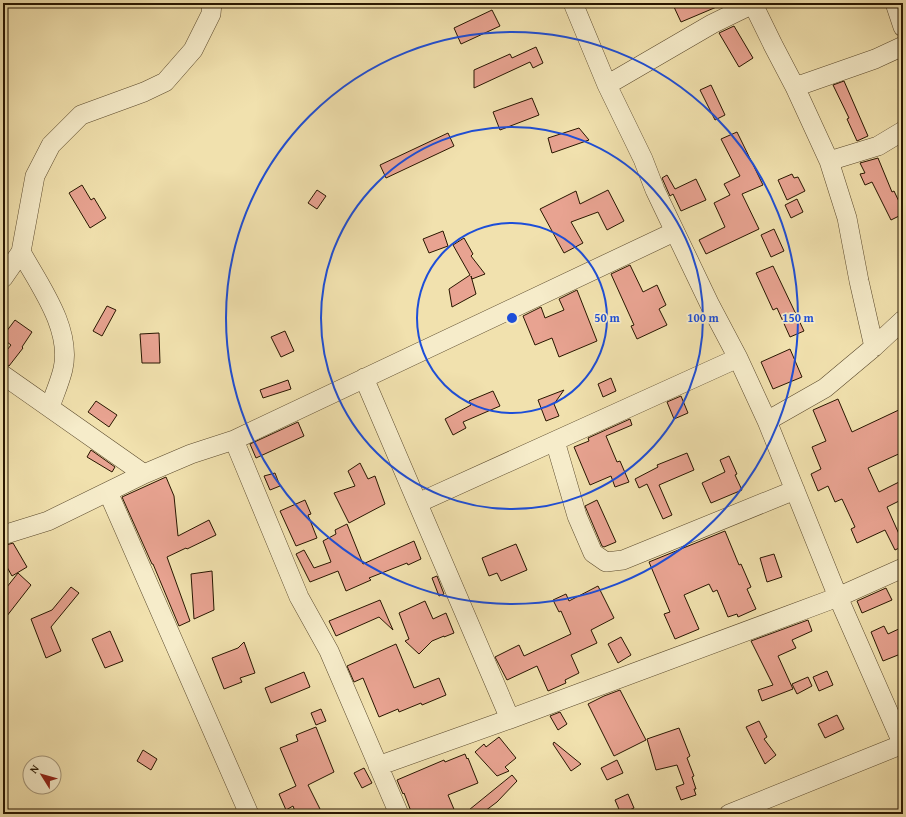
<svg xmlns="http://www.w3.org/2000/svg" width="906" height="817" font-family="'Gentium Book Plus',serif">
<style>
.building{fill:#e8a391;stroke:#281600}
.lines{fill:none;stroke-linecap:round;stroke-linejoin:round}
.minor-casing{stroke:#5a492c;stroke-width:20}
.minor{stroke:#f6ecca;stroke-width:19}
.ring{fill:none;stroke:#1d4ed8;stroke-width:2}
.centre{fill:#1d4ed8;stroke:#f6ecca;stroke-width:2}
.ring-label{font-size:12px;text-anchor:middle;font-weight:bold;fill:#1d4ed8;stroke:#f6ecca;stroke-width:3.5;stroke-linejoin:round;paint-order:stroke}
</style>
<rect width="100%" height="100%" fill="#f1e1ae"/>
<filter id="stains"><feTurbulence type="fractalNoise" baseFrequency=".005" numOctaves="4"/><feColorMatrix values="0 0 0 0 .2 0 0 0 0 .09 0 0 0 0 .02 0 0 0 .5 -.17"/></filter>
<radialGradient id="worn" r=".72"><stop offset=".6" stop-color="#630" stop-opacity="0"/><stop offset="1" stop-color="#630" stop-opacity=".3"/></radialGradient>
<path class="building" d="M 682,3 L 726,3 L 681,22 L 674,7 Z
M 492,10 L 500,26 L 461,44 L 454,28 Z
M 734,26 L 753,58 L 739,67 L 719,33 Z
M 536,47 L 543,63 L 533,68 L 530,62 L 474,88 L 474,70 L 510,54 L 512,58 Z
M 844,81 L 868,136 L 857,141 L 847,119 L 849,118 L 833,85 Z
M 711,85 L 725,115 L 715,120 L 700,90 Z
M 532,98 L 539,115 L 500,130 L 493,112 Z
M 579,128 L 589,140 L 552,153 L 548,138 Z
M 737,132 L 763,185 L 742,194 L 759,229 L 706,254 L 699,240 L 725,227 L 714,203 L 730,195 L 724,184 L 740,176 L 721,139 Z
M 448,133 L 454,146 L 386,178 L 380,165 Z
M 878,158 L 892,192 L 894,191 L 903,210 L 903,214 L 891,220 L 872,182 L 865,185 L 860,174 L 865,173 L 860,163 Z
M 792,174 L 794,178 L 798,177 L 805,191 L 787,200 L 778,180 Z
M 667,175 L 675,189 L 696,179 L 706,200 L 681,211 L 673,194 L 670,196 L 662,178 Z
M 82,185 L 91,200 L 94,198 L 106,218 L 90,228 L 69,193 Z
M 317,190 L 326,196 L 317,209 L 308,203 Z
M 608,190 L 624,221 L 607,230 L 598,212 L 571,222 L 583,243 L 564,253 L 540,209 L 576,191 L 580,204 Z
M 797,199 L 803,212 L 791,218 L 785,205 Z
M 774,229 L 784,251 L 771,257 L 761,235 Z
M 443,231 L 448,246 L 429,253 L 423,239 Z
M 464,238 L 473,254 L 471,256 L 485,274 L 472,279 L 471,276 L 476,294 L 452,307 L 449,289 L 470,275 L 453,245 Z
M 630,265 L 643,292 L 657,285 L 666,305 L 659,309 L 667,325 L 637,339 L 631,326 L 634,325 L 611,274 Z
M 773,266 L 804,331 L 790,337 L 777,308 L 773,310 L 756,273 Z
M 577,290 L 597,341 L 559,357 L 552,338 L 535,345 L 523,316 L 541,307 L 545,318 L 564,310 L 559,299 Z
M 107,306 L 116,310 L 102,336 L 93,331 Z
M 15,320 L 32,332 L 22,347 L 23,348 L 9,366 L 3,364 L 3,355 L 11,345 L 3,339 L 3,336 Z
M 285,331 L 294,351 L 281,357 L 271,337 Z
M 159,333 L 160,363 L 142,363 L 140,334 Z
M 790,349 L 802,377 L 773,389 L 761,362 Z
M 611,378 L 616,391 L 603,397 L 598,384 Z
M 288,380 L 291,389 L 263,398 L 260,390 Z
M 564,390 L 554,404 L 559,416 L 546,421 L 538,400 Z
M 493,391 L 500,406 L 463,422 L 466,428 L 453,435 L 445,419 L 471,405 L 469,401 Z
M 681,396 L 688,413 L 674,419 L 667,402 Z
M 838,399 L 852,432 L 903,408 L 903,452 L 868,468 L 879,492 L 903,480 L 903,499 L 887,507 L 903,543 L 903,546 L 895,550 L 885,530 L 857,543 L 851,529 L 855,527 L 842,499 L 835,502 L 828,486 L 818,491 L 811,474 L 821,469 L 812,447 L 826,441 L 813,410 Z
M 96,401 L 117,415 L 109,427 L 88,412 Z
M 630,419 L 632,425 L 606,436 L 617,462 L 620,461 L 629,482 L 615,487 L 611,476 L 590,485 L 574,447 L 589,441 L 588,438 Z
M 298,422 L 304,436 L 256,458 L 250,444 Z
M 91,450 L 115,467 L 112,472 L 87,457 Z
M 687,453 L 694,470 L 659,485 L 672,515 L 663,519 L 647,484 L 639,488 L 635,479 L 658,467 L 657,465 Z
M 729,456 L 737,474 L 735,475 L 742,490 L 711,503 L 702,483 L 725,472 L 720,460 Z
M 360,463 L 368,479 L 375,476 L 385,504 L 349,523 L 334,493 L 355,486 L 348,471 Z
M 275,473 L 280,486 L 270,490 L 264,476 Z
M 166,477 L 174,496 L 178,536 L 209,520 L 216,535 L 187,549 L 186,548 L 167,557 L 190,621 L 179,626 L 153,564 L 152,564 L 122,497 Z
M 305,500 L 311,514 L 308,515 L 317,538 L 296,546 L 280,511 Z
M 597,500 L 616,542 L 604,547 L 602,546 L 585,506 Z
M 347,524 L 363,564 L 414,541 L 421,559 L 408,565 L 407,563 L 369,578 L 371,580 L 346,591 L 338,571 L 310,582 L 296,554 L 304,550 L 314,568 L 331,562 L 323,541 L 336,534 L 335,530 Z
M 725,531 L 739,565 L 741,564 L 751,587 L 747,589 L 756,609 L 738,617 L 737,614 L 728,617 L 717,590 L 713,592 L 709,584 L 684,595 L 699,629 L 675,639 L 664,614 L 670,612 L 649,562 Z
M 13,543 L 27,567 L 12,576 L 3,560 L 3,546 Z
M 516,544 L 527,570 L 501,581 L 497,573 L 489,576 L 482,558 Z
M 774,554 L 782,577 L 767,582 L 760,558 Z
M 212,571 L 214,610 L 194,619 L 191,574 Z
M 18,573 L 31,585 L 3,621 L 3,592 Z
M 437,576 L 444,594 L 439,596 L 432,578 Z
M 598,586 L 614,618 L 591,630 L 597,643 L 571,655 L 579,673 L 565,680 L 566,683 L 548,691 L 537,666 L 507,680 L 495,657 L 519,645 L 524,656 L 571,634 L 561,611 L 559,612 L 553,600 L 566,594 L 569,601 Z
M 71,587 L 79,593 L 51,627 L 61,651 L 46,658 L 31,619 L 52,610 Z
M 886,588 L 892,600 L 862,613 L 857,601 Z
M 380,600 L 393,630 L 379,617 L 336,636 L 329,621 Z
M 425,601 L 433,619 L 446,613 L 454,633 L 444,637 L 444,636 L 432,641 L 419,654 L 405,641 L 409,639 L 399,613 Z
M 808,620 L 812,631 L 792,640 L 796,648 L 778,656 L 793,689 L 762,701 L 758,690 L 773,685 L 751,641 Z
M 884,626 L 888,634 L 903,627 L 903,653 L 883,661 L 871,632 Z
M 110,631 L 123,661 L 105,668 L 92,639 Z
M 621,637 L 631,655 L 618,663 L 608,644 Z
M 244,642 L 255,673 L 240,678 L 242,682 L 224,689 L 212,658 L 238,648 Z
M 396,644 L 414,688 L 439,678 L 446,695 L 422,705 L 421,703 L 399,712 L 398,709 L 379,717 L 363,678 L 354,682 L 347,666 Z
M 827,671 L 833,685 L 819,691 L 813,677 Z
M 304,672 L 310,687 L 271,703 L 265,688 Z
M 808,677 L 812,686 L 797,694 L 792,684 Z
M 620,690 L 646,740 L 614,756 L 588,704 L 604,696 Z
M 321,709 L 326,721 L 316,725 L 311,713 Z
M 560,712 L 567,724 L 558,730 L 550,716 Z
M 837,715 L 844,729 L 825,738 L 818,724 Z
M 759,721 L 767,737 L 764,739 L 776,755 L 765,764 L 746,727 Z
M 316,727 L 334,772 L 308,785 L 320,809 L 310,814 L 296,814 L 293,806 L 286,810 L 279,794 L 296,786 L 280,748 L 298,741 L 296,735 Z
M 679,728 L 690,756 L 687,758 L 694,776 L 692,777 L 696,789 L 694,789 L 696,795 L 681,800 L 676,787 L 684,784 L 677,765 L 656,770 L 647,739 Z
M 499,737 L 516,758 L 505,767 L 509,771 L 497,776 L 475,752 L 484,744 L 486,747 Z
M 554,742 L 581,764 L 571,771 L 553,744 Z
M 143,750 L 157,759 L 151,770 L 137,761 Z
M 465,754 L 467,759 L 468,758 L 478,783 L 448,795 L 456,814 L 412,814 L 404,793 L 403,794 L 397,780 L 444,760 L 445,762 Z
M 617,760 L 623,773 L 607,780 L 601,768 Z
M 364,768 L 372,783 L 362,788 L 354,773 Z
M 512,775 L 517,781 L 497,802 L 481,814 L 464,814 Z
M 628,794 L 634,808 L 621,814 L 615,800 Z"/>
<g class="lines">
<defs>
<path id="minor" d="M 573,3 L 607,85 L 643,159 L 655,190 L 710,305 L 738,358 L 767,421 L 838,597 L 903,745
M 895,3 L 903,27
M 753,4 L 773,45 L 795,87 L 829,161 L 847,218 L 859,281 L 874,347
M 607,85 L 712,24 L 755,3
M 795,87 L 875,59 L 903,46
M 829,161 L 878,146 L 903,131
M 21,252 C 40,286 72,329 63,369 C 60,382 54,395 50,407
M 3,278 L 21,252 L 35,176 L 51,145 L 81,115 L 144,92 L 165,82 L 193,50 L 211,14 L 212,3
M 3,375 L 144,474
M 364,378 L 510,719
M 767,421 L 825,388 L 874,347 L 903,320
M 234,440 L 299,597 L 329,651 L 399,814
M 555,441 L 577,516 L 593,553 L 606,562 L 623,560 L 795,490
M 108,492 L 249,814
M 418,503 L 738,358
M 3,535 L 48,521 L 144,474 L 191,454 L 234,440 L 674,232
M 378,766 L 510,719 L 838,597 L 903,568
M 729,814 L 903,744"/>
</defs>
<use href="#minor" class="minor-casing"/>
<use href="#minor" class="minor"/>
</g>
<g class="ring">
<circle cx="512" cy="318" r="95"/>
<circle cx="512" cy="318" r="191"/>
<circle cx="512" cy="318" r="286"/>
</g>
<circle cx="512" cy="318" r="6" class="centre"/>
<g class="ring-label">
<text x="607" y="322">50 m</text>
<text x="703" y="322">100 m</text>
<text x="798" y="322">150 m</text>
</g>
<rect width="906" height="817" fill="none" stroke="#f1e1ae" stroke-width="16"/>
<rect x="4" y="4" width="898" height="809" fill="none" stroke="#281600" stroke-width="2"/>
<rect x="8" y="8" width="890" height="801" fill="none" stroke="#281600"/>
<g transform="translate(42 775) rotate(307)"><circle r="19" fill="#f6ecca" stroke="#a49679"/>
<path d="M0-3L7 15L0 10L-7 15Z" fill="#8f2418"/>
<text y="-6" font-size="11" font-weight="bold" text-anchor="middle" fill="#281600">N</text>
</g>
<rect width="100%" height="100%" filter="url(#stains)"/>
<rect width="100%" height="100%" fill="url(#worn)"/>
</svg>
